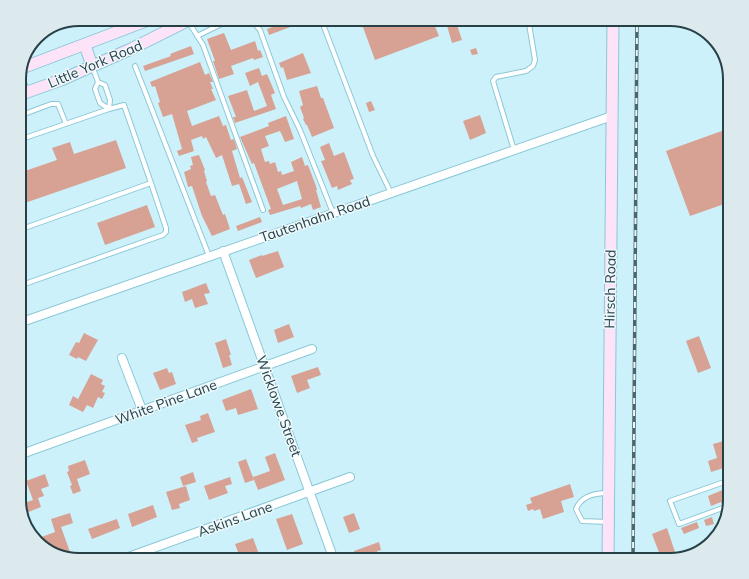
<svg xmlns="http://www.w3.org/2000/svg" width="749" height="579" font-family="Mulish,sans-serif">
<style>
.building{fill:#d7a294;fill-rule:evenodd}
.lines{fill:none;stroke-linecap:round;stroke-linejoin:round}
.service-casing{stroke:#8ac8d7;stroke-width:6}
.minor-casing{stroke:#8ac8d7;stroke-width:10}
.secondary-casing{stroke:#8ac8d7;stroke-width:13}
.service{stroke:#fff;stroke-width:4}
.minor{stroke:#fff;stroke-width:8}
.secondary{stroke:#fde3f8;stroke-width:11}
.rail-casing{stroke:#4a656c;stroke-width:3.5}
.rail{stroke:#edf9fc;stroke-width:2;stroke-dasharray:6;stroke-linecap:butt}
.labels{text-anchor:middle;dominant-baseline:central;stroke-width:3;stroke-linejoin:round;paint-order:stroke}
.street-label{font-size:14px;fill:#274046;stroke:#edf9fc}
.rim{fill:none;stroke:#274046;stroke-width:2}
</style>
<rect width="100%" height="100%" fill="#ccf1fa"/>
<path class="building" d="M 303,19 L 317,19 L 298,27 L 296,22 Z
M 360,19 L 432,19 L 439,36 L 375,60 Z
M 445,19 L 455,19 L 462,40 L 452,43 Z
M 291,20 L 293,26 L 269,35 L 267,29 Z
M 224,33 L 231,50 L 255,41 L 258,51 L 260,50 L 263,57 L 254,60 L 253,58 L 231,66 L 234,74 L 219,79 L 213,61 L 215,61 L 207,39 Z
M 191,46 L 194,54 L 145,71 L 143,66 L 171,56 L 170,54 Z
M 476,48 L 478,54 L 472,55 L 470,50 Z
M 303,53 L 311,73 L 287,80 L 283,67 L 281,68 L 279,63 Z
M 200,62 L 205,75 L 209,73 L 213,82 L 210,82 L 213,89 L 211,89 L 216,100 L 187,111 L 192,126 L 219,116 L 223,126 L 226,125 L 231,140 L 234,139 L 237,149 L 232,151 L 240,178 L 242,177 L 252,202 L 246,204 L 239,184 L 232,186 L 222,155 L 216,158 L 206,137 L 203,139 L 202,136 L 191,140 L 194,151 L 179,156 L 177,151 L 182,149 L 172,114 L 163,117 L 158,103 L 160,102 L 155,86 L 152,87 L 150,82 Z
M 259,68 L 262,76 L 267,74 L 275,93 L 271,95 L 276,109 L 235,123 L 233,117 L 236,117 L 228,96 L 247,90 L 254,111 L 267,106 L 258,82 L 250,86 L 245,73 Z
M 317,86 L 321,98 L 323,98 L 334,128 L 312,137 L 307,125 L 306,125 L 303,119 L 304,118 L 300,107 L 303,105 L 299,91 Z
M 371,101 L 375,110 L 369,112 L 366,103 Z
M 480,115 L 486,133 L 470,140 L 463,121 Z
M 286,116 L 294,139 L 285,142 L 280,131 L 265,136 L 269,146 L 261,149 L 265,162 L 269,161 L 270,164 L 275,162 L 278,172 L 281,171 L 282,175 L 294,171 L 291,162 L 302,157 L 305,166 L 308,165 L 316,186 L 317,190 L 316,190 L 321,207 L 313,210 L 311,204 L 301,208 L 300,206 L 270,215 L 268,210 L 271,209 L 258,174 L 254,163 L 252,164 L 240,137 L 269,126 L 268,123 ZM 297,181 L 302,199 L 283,205 L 277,189 Z
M 730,128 L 730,202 L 690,216 L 666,151 Z
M 116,140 L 126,168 L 19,205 L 19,173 L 57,160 L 52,148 L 70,142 L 74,154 Z
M 329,143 L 334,156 L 344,152 L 354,179 L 350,180 L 352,184 L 338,190 L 337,186 L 332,188 L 321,161 L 325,160 L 320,147 Z
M 199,155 L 205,170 L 204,171 L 207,181 L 206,182 L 211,196 L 215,195 L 223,215 L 225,214 L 230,229 L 212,236 L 202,216 L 192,186 L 188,187 L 184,172 L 191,169 L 190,166 L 193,165 L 191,157 Z
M 147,205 L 155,227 L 105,245 L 97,223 Z
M 260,217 L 262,222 L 238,231 L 236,226 Z
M 278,251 L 284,267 L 256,278 L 249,260 L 262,255 L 262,256 Z
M 206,283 L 210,293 L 204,294 L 208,304 L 195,308 L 192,299 L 185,302 L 182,292 Z
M 289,324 L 294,337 L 278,343 L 274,330 Z
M 84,333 L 98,340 L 86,361 L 78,357 L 77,359 L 69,355 L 76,342 L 79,343 Z
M 699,336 L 711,368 L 698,373 L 686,341 Z
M 226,339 L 231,355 L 229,355 L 232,365 L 223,368 L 215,343 Z
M 318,367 L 321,375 L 307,380 L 310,388 L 297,393 L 291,376 Z
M 167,368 L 169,373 L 172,372 L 176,384 L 160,390 L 153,373 Z
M 91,374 L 103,380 L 101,384 L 105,386 L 102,392 L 105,393 L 102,399 L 98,397 L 93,408 L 87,405 L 83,412 L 69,405 L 73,396 L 78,399 Z
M 251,389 L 258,409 L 238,415 L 236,408 L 226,411 L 222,400 Z
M 208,413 L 215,432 L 197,438 L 198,441 L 192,443 L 185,425 L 201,420 L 200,416 Z
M 727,440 L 730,452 L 730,466 L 711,472 L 708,461 L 717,458 L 713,444 Z
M 275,453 L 285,480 L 258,490 L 253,477 L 270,471 L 265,457 Z
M 246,459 L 254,480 L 245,483 L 238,462 Z
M 85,460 L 90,474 L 77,479 L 81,491 L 73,494 L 70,486 L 72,485 L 67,472 L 69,471 L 68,466 Z
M 193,472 L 196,482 L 183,486 L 180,477 Z
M 45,474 L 49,486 L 41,489 L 44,496 L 38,498 L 41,507 L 26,513 L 22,504 L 33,500 L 26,481 Z
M 230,477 L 232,484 L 225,486 L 228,493 L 209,500 L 204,486 Z
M 570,484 L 574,497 L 561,501 L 564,512 L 543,519 L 540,509 L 534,511 L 533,509 L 528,511 L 526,505 L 532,503 L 530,498 Z
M 186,486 L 190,500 L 179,504 L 180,508 L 172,510 L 166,492 Z
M 730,487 L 729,503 L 722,504 L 721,502 L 711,506 L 708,496 Z
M 153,505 L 157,517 L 132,527 L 128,514 Z
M 70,513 L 73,523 L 61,527 L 70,552 L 62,554 L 42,548 L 36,539 L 55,532 L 51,519 Z
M 354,513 L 360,529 L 349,533 L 343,517 Z
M 292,514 L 303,544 L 287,550 L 276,519 Z
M 712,517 L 714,524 L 706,526 L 704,520 Z
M 117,519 L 120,528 L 92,539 L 88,529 Z
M 697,522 L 699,528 L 684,534 L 681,528 Z
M 667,528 L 675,552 L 661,558 L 652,534 Z
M 253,538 L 260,557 L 252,560 L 241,560 L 235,544 Z
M 379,542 L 381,550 L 377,551 L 381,560 L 357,560 L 354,551 Z"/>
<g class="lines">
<defs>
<path id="service" d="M 244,19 L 255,24 L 260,30 L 284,97 L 300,130 L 333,213
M 321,19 L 373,156 L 391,193
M 188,21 L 203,45 L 263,210
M 197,36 L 232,19
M 92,66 L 98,82 L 105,85 L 110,100 L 109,109
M 135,66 L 209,256
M 98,82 L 95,89 L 100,103 L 109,109
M 19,116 L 51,104 L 58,104 L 66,124
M 514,150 L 493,81 L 496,77 L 526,71 L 533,66 L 535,60 L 529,24 L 525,19
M 19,230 L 151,183 L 124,105 L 109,109 L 19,140
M 19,286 L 163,235 L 166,232 L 166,228 L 151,183
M 728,506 L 679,524 L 670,501 L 730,480
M 608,522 L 582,521 L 576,509 C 581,496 596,493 608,493"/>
<path id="minor" d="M 223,251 L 334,560
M 19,323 L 612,116
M 122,358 L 142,410
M 728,381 L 730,380
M 19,455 L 312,349
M 120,560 L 350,477"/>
<path id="secondary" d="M 85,45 L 92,66
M 22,68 L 151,19
M 19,78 L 24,93
M 19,95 L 61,80 L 131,49 L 191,19
M 608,560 L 613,19"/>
</defs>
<use href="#service" class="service-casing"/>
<use href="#minor" class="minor-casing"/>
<use href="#secondary" class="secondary-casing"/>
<use href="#service" class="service"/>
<use href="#minor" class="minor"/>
<use href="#secondary" class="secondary"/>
<defs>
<path id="rail" d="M 633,560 L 637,19"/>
</defs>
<use href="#rail" class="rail-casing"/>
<use href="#rail" class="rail"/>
</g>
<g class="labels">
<g class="street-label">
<text transform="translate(95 64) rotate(-23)">Little York Road</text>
<text transform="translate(315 219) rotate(-19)">Tautenhahn Road</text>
<text transform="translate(610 289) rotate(-89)">Hirsch Road</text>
<text transform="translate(166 402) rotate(-20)">White Pine Lane</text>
<text transform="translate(279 406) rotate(70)">Wicklowe Street</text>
<text transform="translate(235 519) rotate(-20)">Askins Lane</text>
</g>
</g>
<path d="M0 0H749V579H0ZM79 26H670A53 53 0 0 1 723 79V500A53 53 0 0 1 670 553H79A53 53 0 0 1 26 500V79A53 53 0 0 1 79 26Z" fill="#ddeaed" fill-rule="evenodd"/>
<path class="rim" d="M79 26H670A53 53 0 0 1 723 79V500A53 53 0 0 1 670 553H79A53 53 0 0 1 26 500V79A53 53 0 0 1 79 26Z"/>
</svg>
